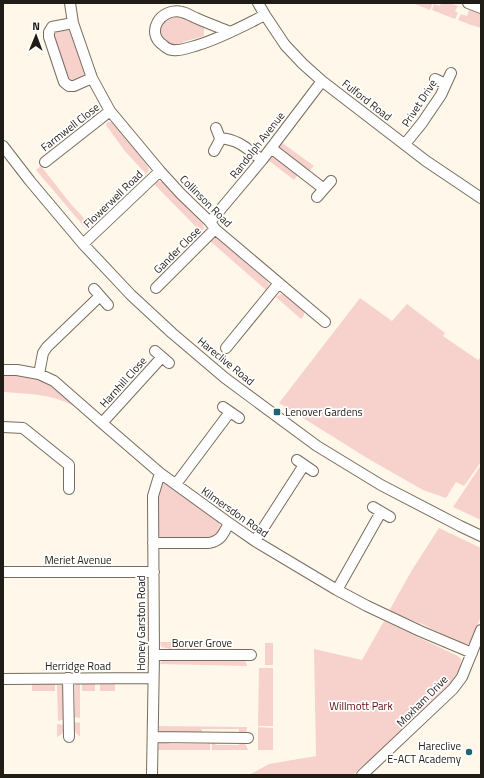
<svg xmlns="http://www.w3.org/2000/svg" width="484" height="778" font-family="'Titillium Web',sans-serif">
<style>
.green{fill:#f7d2cd}
.lines{fill:none;stroke-linecap:round;stroke-linejoin:round}
.street-casing{stroke:#776d5e;stroke-width:12}
.street{stroke:#fff;stroke-width:10}
.poi-dot{fill:#1f6475;stroke:#fff;stroke-width:1.5}
.labels{text-anchor:middle;dominant-baseline:central;stroke-width:3.5;stroke-linejoin:round;paint-order:stroke}
.street-label{font-size:11px;fill:#201c16;stroke:#fff}
.poi-label{font-size:11px;fill:#201c16;stroke:#fff;text-anchor:start}
.park-label{font-size:11px;fill:#5b0b0d;stroke:#fff}
</style>
<rect width="100%" height="100%" fill="#fff7e9"/>
<path class="green" d="M 412,3 L 433,3 L 430,10 Z
M 441,3 L 450,3 L 458,6 L 455,11 L 458,13 L 455,19 L 432,10 L 434,4 L 440,6 Z
M 469,10 L 481,14 L 481,28 L 468,24 L 458,20 L 461,14 L 467,16 Z
M 183,15 L 185,19 L 204,28 L 204,36 L 183,42 L 181,46 L 170,45 L 162,39 L 160,34 L 160,29 L 166,16 Z
M 68,29 L 72,33 L 86,72 L 86,76 L 73,81 L 70,80 L 68,76 L 54,37 C 56,29 61,29 68,29 Z
M 108,122 L 111,122 L 114,123 L 147,165 L 149,170 L 146,174 L 124,150 L 106,125 Z
M 281,142 L 314,166 L 308,172 L 278,148 Z
M 271,155 L 272,155 L 299,173 L 294,180 L 268,160 Z
M 41,166 L 70,203 L 92,227 L 87,230 L 36,170 Z
M 158,181 L 163,182 L 203,224 L 204,228 L 201,232 L 154,184 Z
M 213,238 L 217,238 L 218,239 L 267,281 L 269,285 L 266,290 L 210,241 Z
M 281,294 L 286,295 L 303,310 C 305,314 304,316 301,319 L 276,297 Z
M 360,298 L 392,321 L 407,304 L 445,333 L 443,336 L 478,360 L 481,357 L 481,462 L 464,486 L 456,482 L 446,498 L 423,490 L 367,458 L 279,403 Z
M 3,373 L 32,375 L 55,386 L 78,408 C 54,394 30,394 3,392 Z
M 481,465 L 481,520 L 453,507 Z
M 161,479 L 218,521 L 221,528 L 220,533 L 211,539 L 162,538 L 157,535 L 157,498 Z
M 439,528 L 481,548 L 481,616 L 472,640 L 468,644 L 464,645 L 424,625 L 389,611 L 412,570 Z
M 384,621 L 458,656 L 461,659 C 461,670 453,680 448,689 L 353,775 L 249,775 L 269,764 L 316,756 L 314,649 L 362,660 Z
M 160,642 L 200,642 L 200,650 L 170,650 L 170,649 L 166,648 L 161,647 Z
M 265,643 L 273,643 L 273,665 L 265,665 Z
M 169,658 L 193,658 L 194,661 L 239,661 L 239,658 C 244,660 246,660 247,666 L 159,664 L 162,661 L 169,660 Z
M 259,668 L 273,668 L 273,726 L 258,726 Z
M 115,683 L 115,691 L 100,691 L 100,684 Z
M 32,684 L 55,684 L 55,691 L 32,691 Z
M 57,684 L 62,685 L 64,687 L 65,719 L 58,721 Z
M 76,684 L 80,684 L 80,718 L 75,717 L 75,687 Z
M 82,684 L 95,684 L 95,691 L 82,691 Z
M 77,722 L 80,723 L 80,736 C 74,733 75,729 75,723 Z
M 57,724 L 65,725 C 64,731 64,734 57,737 Z
M 158,726 L 247,727 C 247,733 244,734 239,736 L 239,729 L 202,729 L 202,735 L 198,736 L 197,732 L 164,732 L 163,735 L 159,732 Z
M 258,727 L 273,728 L 273,750 L 258,750 Z
M 167,740 L 169,744 L 208,744 L 210,742 L 210,750 L 158,750 L 159,743 L 163,741 Z
M 212,742 L 214,742 L 216,745 L 239,745 L 240,742 L 246,745 L 248,750 L 212,750 Z"/>
<g class="lines">
<defs>
<path id="street" d="M 70,3 L 73,23 L 92,78 L 110,111 L 160,171 L 181,194 L 210,222 L 215,229 L 325,322
M 258,3 L 265,15 L 285,45 L 303,64 L 322,81 L 426,161 L 481,198
M 468,3 L 481,8
M 73,23 L 52,27 L 49,32 L 49,37 L 64,82 L 69,86 L 74,86 L 92,78
M 230,32 C 218,27 207,23 196,18 C 191,16 187,13 182,12 C 160,7 145,33 163,45 C 167,49 172,51 177,50 C 184,50 191,47 198,45 C 221,38 243,26 265,15
M 435,79 L 446,84
M 216,128 L 220,138 C 240,140 247,149 262,160
M 405,144 L 422,123 L 441,95 L 451,73
M 3,146 L 30,181 L 83,244 L 131,295 L 172,333 L 225,378 L 317,446 L 381,485 L 460,526 L 481,536
M 271,148 L 324,189 L 331,181
M 214,151 L 219,142 L 220,138
M 45,162 L 110,111
M 317,197 L 324,189
M 210,222 L 262,160 L 322,81
M 83,244 L 160,171
M 156,288 L 215,229
M 94,289 L 108,305
M 226,348 L 279,283
M 155,351 L 169,363
M 3,370 L 17,370 L 39,374 L 54,381 L 102,423 L 160,473 L 229,523 L 255,541 L 337,590 L 367,606 L 420,631 L 472,653
M 39,374 L 43,353 L 47,347 L 100,296
M 223,407 L 239,418
M 102,423 L 162,357
M 3,427 L 23,428 L 69,465 L 69,489
M 297,460 L 313,471
M 176,484 L 230,412
M 373,507 L 390,517
M 255,541 L 304,465
M 153,543 L 209,543 C 222,540 223,534 229,523
M 3,572 L 154,572
M 337,590 L 381,512
M 154,655 L 251,655
M 68,678 L 69,737
M 3,679 L 153,678
M 153,737 L 248,738
M 152,775 L 154,655 L 153,496 L 160,473
M 362,775 L 453,689 L 462,677 L 481,630"/>
</defs>
<use href="#street" class="street-casing"/>
<use href="#street" class="street"/>
</g>
<g class="poi-dot">
<rect x="273" y="408" width="8" height="8" rx="2"/>
<circle cx="469" cy="752" r="4"/>
</g>
<g class="labels">
<g class="street-label">
<text transform="translate(367 100) rotate(38)">Fulford Road</text>
<text transform="translate(419 103) rotate(-57)">Privet Drive</text>
<text transform="translate(70 127) rotate(-38)">Farmwell Close</text>
<text transform="translate(257 145) rotate(-52)">Randolph Avenue</text>
<text transform="translate(113 199) rotate(-44)">Flowerwell Road</text>
<text transform="translate(206 201) rotate(45)">Collinson Road</text>
<text transform="translate(177 250) rotate(-45)">Gander Close</text>
<text transform="translate(226 361) rotate(39)">Hareclive Road</text>
<text transform="translate(123 382) rotate(-48)">Harnhill Close</text>
<text transform="translate(235 512) rotate(35)">Kilmersdon Road</text>
<text x="78" y="560">Meriet Avenue</text>
<text transform="translate(141 623) rotate(-90)">Honey Garston Road</text>
<text x="202" y="643">Borver Grove</text>
<text x="78" y="666">Herridge Road</text>
<text transform="translate(422 701) rotate(-45)">Moxham Drive</text>
</g>
<g class="poi-label">
<text x="285" y="412">Lenover Gardens</text>
<text x="461" y="746" text-anchor="end">Hareclive<tspan x="461" dy="13">E-ACT Academy</tspan></text>
</g>
<g class="park-label">
<text x="361" y="706">Willmott Park</text>
</g>
</g>
<rect width="484" height="778" fill="none" stroke="#201c16" stroke-width="8"/>
<g transform="translate(36 36) rotate(1)" stroke="#ffffff" stroke-width="3" paint-order="stroke">
<path d="M0-3L7 15L0 10L-7 15Z" fill="#201c16"/>
<text y="-6" font-size="11" font-weight="bold" text-anchor="middle" fill="#201c16">N</text>
</g>
</svg>
